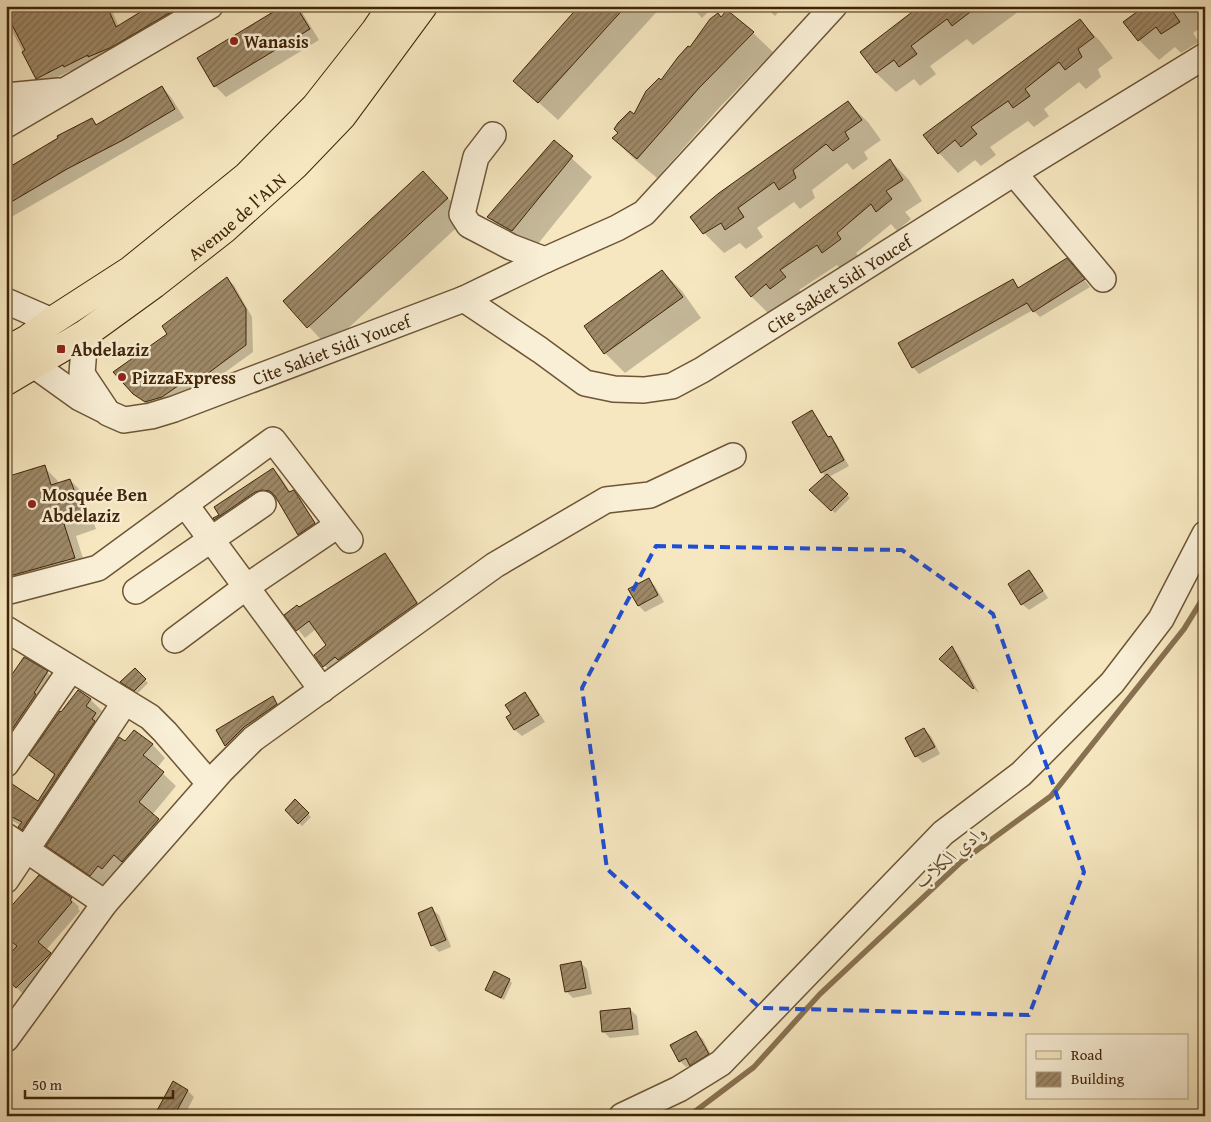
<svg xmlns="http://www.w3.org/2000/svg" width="1211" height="1122" font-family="'Gentium Book Plus',Amiri,serif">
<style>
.shadow{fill:#0003}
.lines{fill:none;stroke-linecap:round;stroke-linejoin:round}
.stream{stroke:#887151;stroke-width:5.5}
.building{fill:url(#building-hatch);stroke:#3f2408}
.minor-casing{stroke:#6d5536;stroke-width:28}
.major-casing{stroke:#3f2408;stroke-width:30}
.minor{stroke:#f9efd6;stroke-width:25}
.major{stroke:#f6e7c0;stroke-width:28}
.marked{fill:none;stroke:#1d4ed8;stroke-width:4;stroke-dasharray:10 6;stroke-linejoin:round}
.poi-dot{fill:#8f2418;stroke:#f9efd6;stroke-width:2}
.labels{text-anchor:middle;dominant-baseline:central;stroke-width:5;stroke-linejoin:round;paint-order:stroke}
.poi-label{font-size:18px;font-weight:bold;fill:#3f2408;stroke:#f9efd6;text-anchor:start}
.street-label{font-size:18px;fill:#3f2408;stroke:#f9efd6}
.water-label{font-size:19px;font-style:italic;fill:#634b2c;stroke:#f9efd6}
</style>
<defs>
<pattern id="building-hatch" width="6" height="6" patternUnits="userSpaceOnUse" patternTransform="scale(1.25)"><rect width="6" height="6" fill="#9e8968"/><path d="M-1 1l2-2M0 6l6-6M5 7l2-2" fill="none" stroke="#827054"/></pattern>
</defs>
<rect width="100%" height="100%" fill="#f6e7c0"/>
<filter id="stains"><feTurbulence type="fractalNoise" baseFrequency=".004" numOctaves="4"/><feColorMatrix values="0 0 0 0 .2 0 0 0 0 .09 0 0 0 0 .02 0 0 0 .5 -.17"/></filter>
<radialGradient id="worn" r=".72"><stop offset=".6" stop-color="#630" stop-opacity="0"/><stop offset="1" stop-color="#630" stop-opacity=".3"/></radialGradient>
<path class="shadow" d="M 8,6 L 110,6 L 119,27 L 145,11 L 142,6 L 198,6 L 72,73 L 70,71 L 43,84 L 37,78 L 6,20 L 6,7 Z
M 286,6 L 296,6 L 302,12 L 319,40 L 226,97 L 215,86 L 198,58 Z
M 581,6 L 662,6 L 558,120 L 515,81 Z
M 691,6 L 714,6 L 702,18 Z
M 764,6 L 784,6 L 775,16 Z
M 923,6 L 1026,6 L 973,45 L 967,39 L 930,66 L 936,74 L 920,86 L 914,79 L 896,92 L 876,73 Z
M 1026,6 L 1040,6 L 1032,12 Z
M 1147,6 L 1205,6 L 1205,25 L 1193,33 L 1199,42 L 1181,53 L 1175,47 L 1159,60 L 1139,40 Z
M 721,19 L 753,33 L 773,52 L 719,108 L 657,178 L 633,158 L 614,139 L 690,48 Z
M 1080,21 L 1100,41 L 1113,58 L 1098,69 L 1101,77 L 1086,89 L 1079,82 L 1044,109 L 1049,116 L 1034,127 L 1028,121 L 990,147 L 996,155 L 981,166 L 975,160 L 958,173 L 939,153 Z
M 6,63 L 10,83 L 6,84 Z
M 162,87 L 171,97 L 184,118 L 6,220 L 6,169 L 92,120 L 98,125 Z
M 848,103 L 868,122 L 881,140 L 864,152 L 868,159 L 853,170 L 847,163 L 812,190 L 815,198 L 800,209 L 794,202 L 757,228 L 763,237 L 746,249 L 740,243 L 724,253 L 704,233 L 692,218 Z
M 554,142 L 592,177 L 533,250 L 509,237 L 489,217 Z
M 890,160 L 909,180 L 922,201 L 905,212 L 911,219 L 897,231 L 891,224 L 856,253 L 860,259 L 843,272 L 837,265 L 799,290 L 805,298 L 771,316 L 752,297 L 737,277 Z
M 443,193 L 467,218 L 328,347 L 285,301 Z
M 1073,266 L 1090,287 L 1040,317 L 1033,310 L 919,374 L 913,367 L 1012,280 L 1020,289 Z
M 662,271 L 682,291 L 701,318 L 625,373 L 605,353 L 586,327 Z
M 227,279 L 234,285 L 252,317 L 253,352 L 206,386 L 199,382 L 169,404 L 152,408 L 134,393 L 169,334 Z
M 812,412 L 817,417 L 829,438 L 836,443 L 849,466 L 829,477 L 850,498 L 835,513 L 811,490 L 826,477 L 822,472 Z
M 44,467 L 57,480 L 59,484 L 70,480 L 83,493 L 96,529 L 76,536 L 87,571 L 6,597 L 6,478 Z
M 273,470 L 280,476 L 291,493 L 293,492 L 300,499 L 320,530 L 305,541 L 299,534 L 277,497 L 269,496 L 222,526 L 215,519 Z
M 384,554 L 392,562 L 424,612 L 332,674 L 316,655 L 328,645 L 316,629 L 305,638 L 286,615 L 299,609 Z
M 1029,572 L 1035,578 L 1048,598 L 1029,610 L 1022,604 Z
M 648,579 L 655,586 L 664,602 L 645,612 L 639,606 Z
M 952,647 L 958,654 L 979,693 L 948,666 Z
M 135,670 L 148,683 L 138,693 L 125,685 Z
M 47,672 L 58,683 L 6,765 L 6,686 Z
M 78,691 L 91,700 L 102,711 L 98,716 L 106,725 L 31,838 L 20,827 L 21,826 L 6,817 L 6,781 L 38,803 L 55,776 L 31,755 Z
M 525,694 L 531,700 L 545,722 L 522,736 L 515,730 L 508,717 L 513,714 Z
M 273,698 L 283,711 L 233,752 L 226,746 L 218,731 Z
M 924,729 L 931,736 L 940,754 L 923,763 L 916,756 L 907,738 Z
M 125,742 L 152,744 L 165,758 L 157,768 L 176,786 L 152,815 L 172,834 L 104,888 L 61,859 L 48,846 Z
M 295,801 L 311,817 L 302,826 L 287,810 Z
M 71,899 L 79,907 L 78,909 L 80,911 L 46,950 L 58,962 L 25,996 L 6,977 L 6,914 Z
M 432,909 L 439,915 L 451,947 L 439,952 L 432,945 Z
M 580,962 L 587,969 L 592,994 L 573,998 L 566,991 Z
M 509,980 L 512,983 L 504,1000 L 486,990 Z
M 630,1009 L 637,1016 L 639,1035 L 610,1038 L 603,1031 Z
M 696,1033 L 703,1039 L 714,1061 L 697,1071 L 691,1065 L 686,1067 L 680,1061 Z
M 174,1083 L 188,1091 L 194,1097 L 184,1116 L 156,1116 Z
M 350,1113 L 353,1116 L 343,1116 Z"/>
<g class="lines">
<path class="stream" d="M 689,1116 L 754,1067 L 820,994 L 961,862 L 1051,796 L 1184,629 L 1205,595"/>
</g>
<path class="building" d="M 6,6 L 107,6 L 116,27 L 150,6 L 181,6 L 112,47 L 88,57 L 88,55 L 64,67 L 63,65 L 36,79 L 22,52 L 25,50 L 6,13 Z
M 283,6 L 296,6 L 310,29 L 214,87 L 197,58 Z
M 579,6 L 626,6 L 538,103 L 513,81 Z
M 920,6 L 978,6 L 952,26 L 947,19 L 911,46 L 917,54 L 899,67 L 894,60 L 876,73 L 860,52 Z
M 1145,6 L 1169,6 L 1180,22 L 1161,34 L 1156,27 L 1138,41 L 1123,22 Z
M 727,10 L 754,32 L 699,88 L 637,159 L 612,138 L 618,133 L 614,129 L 618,123 L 630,111 L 634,114 L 646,91 L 659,78 L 661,80 L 678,57 L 688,46 L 690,47 L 710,19 L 718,13 L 721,17 Z
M 1080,19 L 1094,37 L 1078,49 L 1082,57 L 1065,70 L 1059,62 L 1025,89 L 1030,96 L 1013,108 L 1008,101 L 971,127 L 977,134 L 961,147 L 955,140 L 938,154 L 923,135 Z
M 162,86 L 175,109 L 123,140 L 67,169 L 6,205 L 6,169 L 58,138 L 57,136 L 92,118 L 96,125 Z
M 848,101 L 862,120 L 845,132 L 849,139 L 833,151 L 826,144 L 793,170 L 796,178 L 779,190 L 774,182 L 738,208 L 744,217 L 725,230 L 721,223 L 703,234 L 690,217 L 719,193 Z
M 554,140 L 573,156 L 512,231 L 487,217 Z
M 890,159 L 903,180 L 886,191 L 892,199 L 876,212 L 871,204 L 837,233 L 841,239 L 822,253 L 817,245 L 780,270 L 786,277 L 770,289 L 766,284 L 751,297 L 735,277 Z
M 423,171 L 448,198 L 307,328 L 283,301 Z
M 1067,258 L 1085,279 L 1033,312 L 1027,303 L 912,368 L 898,343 L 1013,279 L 1018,288 Z
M 662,270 L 683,297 L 604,354 L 584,326 Z
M 227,277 L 246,309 L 246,345 L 199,380 L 192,376 L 162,397 L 145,402 L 133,394 L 113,372 L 167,334 L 162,326 Z
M 812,410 L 828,437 L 831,436 L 844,460 L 821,473 L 792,422 Z
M 45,465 L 51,485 L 70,479 L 84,516 L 64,524 L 75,558 L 6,577 L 6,477 Z
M 273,468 L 289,492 L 294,490 L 315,523 L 298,535 L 275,496 L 270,491 L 262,490 L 255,492 L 214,520 L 213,518 L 219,515 L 214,507 Z
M 827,474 L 848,494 L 831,511 L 809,490 Z
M 385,553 L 417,603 L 338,660 L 335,657 L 323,667 L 314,655 L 326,645 L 309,621 L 296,631 L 284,615 L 297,605 L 299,607 Z
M 1029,570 L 1043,591 L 1021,605 L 1008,584 Z
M 649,578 L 658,595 L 638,606 L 628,589 Z
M 952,646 L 974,688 L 973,689 L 939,659 Z
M 24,657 L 48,671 L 34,693 L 36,694 L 6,738 L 6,683 Z
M 135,668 L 146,679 L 134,691 L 120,682 Z
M 78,690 L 91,699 L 86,706 L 96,713 L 92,719 L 95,721 L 22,830 L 18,827 L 22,822 L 6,814 L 6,780 L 38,801 L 55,774 L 29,755 L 60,711 L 61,712 Z
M 525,692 L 539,715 L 514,730 L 506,717 L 511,714 L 505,705 Z
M 273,696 L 277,704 L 244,727 L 225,746 L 216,730 Z
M 924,728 L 935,747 L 915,757 L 905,738 Z
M 134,730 L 153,744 L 143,755 L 164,772 L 139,802 L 159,819 L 122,862 L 114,855 L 102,869 L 98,866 L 90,876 L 46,846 L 119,737 L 125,741 Z
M 295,799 L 309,813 L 298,824 L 285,810 Z
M 39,875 L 72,898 L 70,900 L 72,902 L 38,942 L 51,953 L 16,988 L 6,979 L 6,958 L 17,946 L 6,937 L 6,912 Z
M 432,907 L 446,940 L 431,946 L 418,913 Z
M 581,961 L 586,988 L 565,992 L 560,965 Z
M 494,971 L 510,979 L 501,998 L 485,990 Z
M 630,1008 L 633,1029 L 602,1032 L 600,1011 Z
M 696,1031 L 709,1054 L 690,1066 L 686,1058 L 679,1062 L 670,1045 Z
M 173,1081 L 188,1090 L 174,1116 L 154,1116 Z"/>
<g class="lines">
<defs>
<g id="minor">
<path d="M 6,96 L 59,91"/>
<path d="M 6,125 L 210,6"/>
<path d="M 493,135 L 476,157 L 462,214 L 469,225 L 511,247 L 545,260"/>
<path d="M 1014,173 L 1103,279"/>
<path id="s1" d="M 464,299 L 540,350 L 585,383 L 614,389 L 644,390 L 672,386 L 702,370 L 1014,173 L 1205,56"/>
<path d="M 6,301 L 52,321"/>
<path id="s2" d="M 85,334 L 82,374 L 108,413 L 124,420 L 151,416 L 174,409 L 464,299 L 545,260 L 617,228 L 644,213 L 834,6"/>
<path d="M 16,358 L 34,365 L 80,398 L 104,410"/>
<path d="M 185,504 L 322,690"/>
<path d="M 136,591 L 263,504"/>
<path d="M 6,592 L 98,568 L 273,440 L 350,540"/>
<path d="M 6,629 L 150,717 L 165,732 L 209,783"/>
<path d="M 175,640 L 246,587 L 338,525"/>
<path d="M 6,764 L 71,669"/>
<path d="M 6,836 L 105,903"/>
<path d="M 6,880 L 125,702"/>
<path d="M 6,1039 L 105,903 L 221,771 L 253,739 L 495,565 L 606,500 L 650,495 L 733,456"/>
<path d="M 622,1116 L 679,1089 L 721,1063 L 943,833 L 1021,774 L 1112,683 L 1161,619 L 1205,534"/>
</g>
<g id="major">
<path d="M 6,351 L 28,339 L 52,321 L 131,270 L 246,177 L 316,106 L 375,31 L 392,6"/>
<path id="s3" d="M 6,381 L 85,334 L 154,284 L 223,230 L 295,165 L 342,116 L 423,6"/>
</g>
</defs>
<use href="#minor" class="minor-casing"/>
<use href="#major" class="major-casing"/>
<use href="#minor" class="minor"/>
<use href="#major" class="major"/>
</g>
<path class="marked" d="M 656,546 L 902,550 L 993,614 L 1084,872 L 1029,1015 L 760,1008 L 607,869 L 582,688 Z"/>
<g class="poi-dot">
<circle cx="234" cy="41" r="5"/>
<rect x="56" y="344" width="10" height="10" rx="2.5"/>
<circle cx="122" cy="377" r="5"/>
<circle cx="32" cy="504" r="5"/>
</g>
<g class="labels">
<g class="poi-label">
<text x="244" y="41">Wanasis</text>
<text x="71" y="349">Abdelaziz</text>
<text x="132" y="377">PizzaExpress</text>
<text x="42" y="494">Mosquée Ben<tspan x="42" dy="21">Abdelaziz</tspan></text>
</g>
<g class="street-label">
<text stroke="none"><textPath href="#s3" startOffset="284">Avenue de l'ALN</textPath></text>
<text stroke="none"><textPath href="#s1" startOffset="431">Cite Sakiet Sidi Youcef</textPath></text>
<text stroke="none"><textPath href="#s2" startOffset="324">Cite Sakiet Sidi Youcef</textPath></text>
</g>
<g class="water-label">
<text transform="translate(950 856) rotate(-40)">وادي الكلاب</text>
</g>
</g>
<rect width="1211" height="1122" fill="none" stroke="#f6e7c0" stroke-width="25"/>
<rect x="8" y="8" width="1196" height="1107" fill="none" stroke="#3f2408" stroke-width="2.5"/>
<rect x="12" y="12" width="1186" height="1097" fill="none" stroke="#3f2408"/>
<rect x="1026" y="1034" width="162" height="65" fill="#f9efd6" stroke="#af9e84"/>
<rect x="1036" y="1051" width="25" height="8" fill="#f6e7c0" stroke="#af9e84"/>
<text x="1071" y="1060" font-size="15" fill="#3f2408">Road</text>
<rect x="1036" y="1072" width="25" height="15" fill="url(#building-hatch)" stroke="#af9e84"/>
<text x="1071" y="1084" font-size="15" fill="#3f2408">Building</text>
<path d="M25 1090v8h148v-8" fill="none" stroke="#3f2408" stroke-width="2.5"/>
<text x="32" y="1090" font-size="15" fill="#3f2408" stroke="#f9efd6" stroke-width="4" paint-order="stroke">50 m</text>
<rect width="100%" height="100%" filter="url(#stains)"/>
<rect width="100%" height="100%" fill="url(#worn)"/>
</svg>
